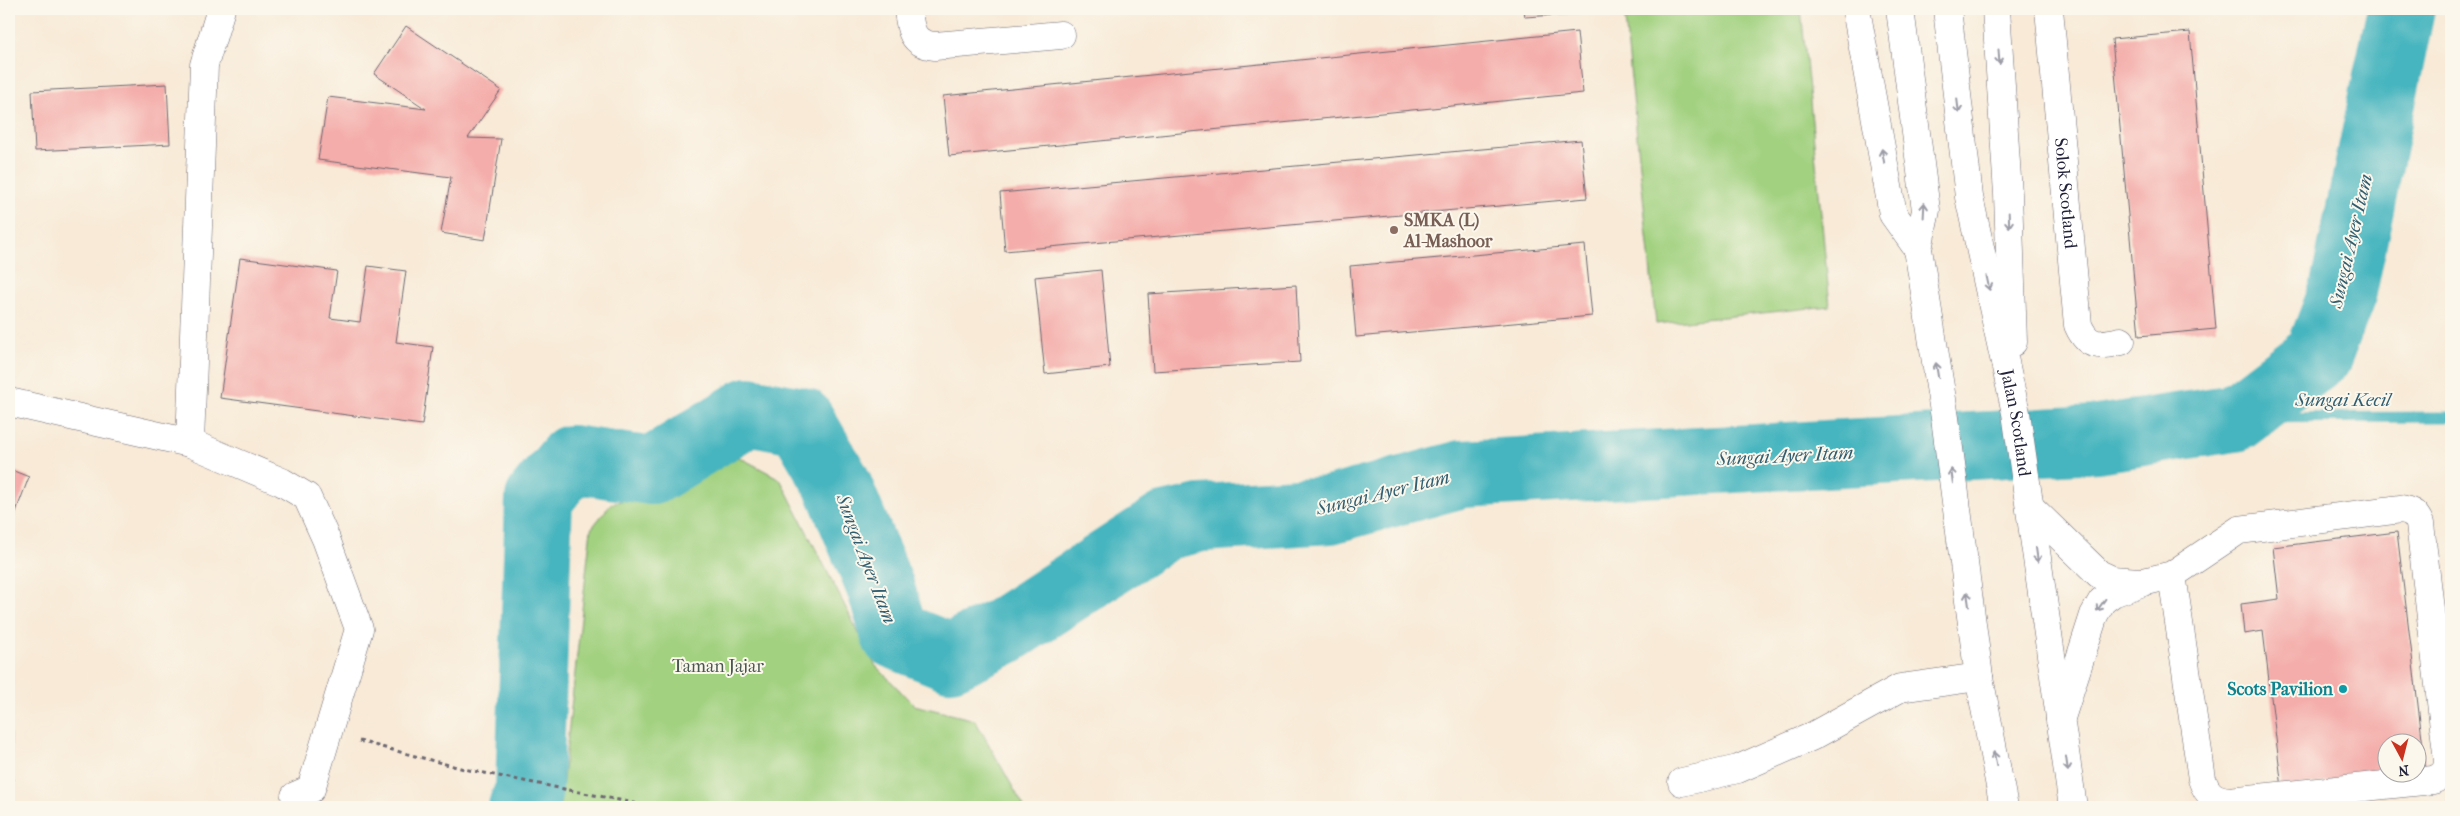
<svg xmlns="http://www.w3.org/2000/svg" width="2460" height="816" font-family="'IM FELL French Canon',serif">
<style>
.green{fill:#a2d180;stroke:#627a5e}
.lines{fill:none;stroke-linecap:round;stroke-linejoin:round}
.stream{stroke:#46b5bf;stroke-width:11}
.river{stroke:#46b5bf;stroke-width:68}
.building{fill:#f4adaa}
.minor-casing{stroke:#6d6872;stroke-width:29}
.highway-casing{stroke:#6d6872;stroke-width:29}
.path{stroke:#6d6872;stroke-width:3;stroke-dasharray:4 4;stroke-linecap:butt}
.minor{stroke:#fff;stroke-width:28}
.highway{stroke:#fff;stroke-width:28}
.oneway{stroke:#9c9ca7}
.education-dot{fill:#8d6e63;stroke:#fbf7ec;stroke-width:2}
.culture-dot{fill:#0f9aa8;stroke:#fbf7ec;stroke-width:2}
.labels{text-anchor:middle;dominant-baseline:central;stroke-width:4;stroke-linejoin:round;paint-order:stroke}
.street-label{font-size:18px;fill:#22223b;stroke:#fbf7ec}
.education-label{font-size:18px;font-weight:bold;fill:#785e54;stroke:#fbf7ec;text-anchor:start}
.park-label{font-size:18px;fill:#485750;stroke:#fbf7ec}
.culture-label{font-size:18px;font-weight:bold;fill:#0d838f;stroke:#fbf7ec;text-anchor:end}
.water-label{font-size:19px;font-style:italic;fill:#305d70;stroke:#fbf7ec}
</style>
<rect width="100%" height="100%" fill="#fbf7ec"/>
<filter id="ink" filterUnits="userSpaceOnUse"><feTurbulence type="fractalNoise" baseFrequency=".02" numOctaves="2"/><feDisplacementMap in="SourceGraphic" scale="10" xChannelSelector="R" yChannelSelector="G"/><feConvolveMatrix kernelMatrix="1 2 1 2 8 2 1 2 1" color-interpolation-filters="sRGB"/></filter>
<filter id="wash" filterUnits="userSpaceOnUse"><feTurbulence type="fractalNoise" baseFrequency=".0096" numOctaves="4" result="noise"/><feDisplacementMap in="SourceGraphic" scale="20" xChannelSelector="R" yChannelSelector="G"/><feGaussianBlur stdDeviation="1.12" result="paint"/><feColorMatrix in="noise" values="0 0 0 0 0 0 0 0 0 0 0 0 0 0 0 0 0 1.4 0 .05"/><feComposite in="paint" operator="in"/></filter>
<g filter="url(#wash)">
<rect width="100%" height="100%" fill="#f8ead7"/>
<path class="green" d="M 1624,9 L 1801,9 L 1830,306 L 1656,324 Z
M 739,457 L 780,479 L 875,665 L 914,705 L 975,720 L 1024,807 L 560,807 L 591,529 L 611,504 L 685,482 Z"/>
<g class="lines">
<path class="stream" d="M 2235,418 L 2451,417"/>
<path class="river" d="M 522,807 L 529,790 L 539,498 L 571,459 L 652,471 L 749,411 L 801,421 L 837,483 L 881,589 L 895,635 L 950,657 L 1004,631 L 1165,526 L 1201,518 L 1330,510 L 1462,474 L 2097,439 L 2235,418 L 2319,354 L 2343,291 L 2401,9"/>
</g>
<g id="blocks">
<path class="building" d="M 1524,9 L 1601,9 L 1601,12 L 1525,17 Z
M 406,26 L 501,90 L 468,138 L 501,139 L 485,240 L 441,233 L 451,177 L 318,160 L 328,97 L 426,109 L 374,74 Z
M 1577,32 L 1583,93 L 949,156 L 943,96 Z
M 2190,32 L 2216,329 L 2139,336 L 2112,39 Z
M 167,84 L 170,144 L 35,151 L 32,91 Z
M 1581,140 L 1587,198 L 1005,251 L 1000,193 Z
M 1585,245 L 1592,316 L 1356,337 L 1350,266 Z
M 240,258 L 337,271 L 330,318 L 360,322 L 368,266 L 406,271 L 396,342 L 433,347 L 422,425 L 220,398 Z
M 1101,270 L 1110,367 L 1045,374 L 1035,277 Z
M 1296,285 L 1300,362 L 1153,371 L 1148,294 Z
M 9,469 L 29,477 L 9,530 Z
M 2397,532 L 2426,771 L 2418,772 L 2418,744 L 2388,744 L 2388,774 L 2282,788 L 2263,631 L 2244,634 L 2241,604 L 2279,599 L 2273,547 Z
M 9,732 L 11,732 L 14,807 L 9,807 Z"/>
</g>
</g>
<g filter="url(#ink)">
<use href="#blocks" fill-opacity="0" stroke="#6d6872" stroke-width="1"/>
<g class="lines">
<defs>
<g id="minor">
<path d="M 908,9 C 910,30 912,44 935,46 L 1061,35"/>
<path id="s1" d="M 2049,9 L 2078,325 C 2088,348 2099,346 2121,341"/>
<path d="M 9,402 L 190,443 L 282,482 L 307,497 L 326,539 L 359,629 L 311,789 L 295,796"/>
<path d="M 190,443 L 204,65 L 221,9"/>
<path d="M 2030,507 L 2099,574 L 2112,580 L 2139,582"/>
<path d="M 2060,721 L 2094,615 L 2102,601 L 2113,593 L 2143,582 L 2172,575 L 2239,530 L 2401,509 C 2412,511 2416,514 2420,524 L 2448,761 C 2447,772 2443,776 2433,780 L 2229,801 C 2213,799 2207,794 2202,779 L 2172,575"/>
<path d="M 1682,782 L 1738,769 L 1811,737 L 1900,688 L 1979,677"/>
</g>
<g id="highway">
<path d="M 1856,9 L 1893,214 L 1918,249"/>
<path d="M 1900,9 L 1926,210 L 1918,249 L 1945,418 L 1979,677 L 2004,807"/>
<path id="s2" d="M 1947,9 L 1969,197 L 2016,413 L 2073,807"/>
<path d="M 1996,9 L 2008,194 L 2013,342"/>
</g>
</defs>
<use href="#minor" class="minor-casing"/>
<use href="#highway" class="highway-casing"/>
<path class="path" d="M 359,741 L 464,769 L 654,807"/>
<use href="#minor" class="minor"/>
<use href="#highway" class="highway"/>
</g>
<defs><path id="oneway-shaft" d="M-6 0H5M1.5-3L5.5 0L1.5 3" fill="none" stroke-width="1.6" stroke-linecap="round" stroke-linejoin="round" transform="scale(1.25)"/></defs>
<g class="oneway">
<use href="#oneway-shaft" transform="translate(1999 57) rotate(86)"/>
<use href="#oneway-shaft" transform="translate(1958 106) rotate(83)"/>
<use href="#oneway-shaft" transform="translate(1883 156) rotate(-100)"/>
<use href="#oneway-shaft" transform="translate(1924 210) rotate(-87)"/>
<use href="#oneway-shaft" transform="translate(2009 220) rotate(88)"/>
<use href="#oneway-shaft" transform="translate(1988 283) rotate(78)"/>
<use href="#oneway-shaft" transform="translate(1937 370) rotate(-99)"/>
<use href="#oneway-shaft" transform="translate(1952 476) rotate(-97)"/>
<use href="#oneway-shaft" transform="translate(2037 555) rotate(82)"/>
<use href="#oneway-shaft" transform="translate(1968 599) rotate(-98)"/>
<use href="#oneway-shaft" transform="translate(2101 605) rotate(126)"/>
<use href="#oneway-shaft" transform="translate(1995 759) rotate(-101)"/>
<use href="#oneway-shaft" transform="translate(2067 764) rotate(82)"/>
</g>
</g>
<circle class="education-dot" cx="1394" cy="230" r="5"/>
<circle class="culture-dot" cx="2343" cy="689" r="5"/>
<g class="labels">
<g class="street-label">
<text stroke="none"><textPath href="#s1" startOffset="185">Solok Scotland</textPath></text>
<text stroke="none"><textPath href="#s2" startOffset="420">Jalan Scotland</textPath></text>
</g>
<g class="education-label">
<text x="1404" y="220">SMKA (L)<tspan x="1404" dy="21">Al-Mashoor</tspan></text>
</g>
<g class="park-label">
<text x="718" y="666">Taman Jajar</text>
</g>
<g class="culture-label">
<text x="2333" y="689">Scots Pavilion</text>
</g>
<g class="water-label">
<text transform="translate(2351 241) rotate(-77)">Sungai Ayer Itam</text>
<text x="2343" y="400">Sungai Kecil</text>
<text transform="translate(1785 456) rotate(-3)">Sungai Ayer Itam</text>
<text transform="translate(1383 493) rotate(-14)">Sungai Ayer Itam</text>
<text transform="translate(866 559) rotate(69)">Sungai Ayer Itam</text>
</g>
</g>
<rect width="2460" height="816" fill="none" stroke="#fbf7ec" stroke-width="30"/>
<g transform="translate(2402 758) rotate(173)"><circle r="24" fill="#fbf7ec" stroke="#a4a2a5"/>
<path d="M0-4L9 19L0 12L-9 19Z" fill="#c8321e"/>
<text y="-8" font-size="14" font-weight="bold" text-anchor="middle" fill="#22223b">N</text>
</g>
</svg>
